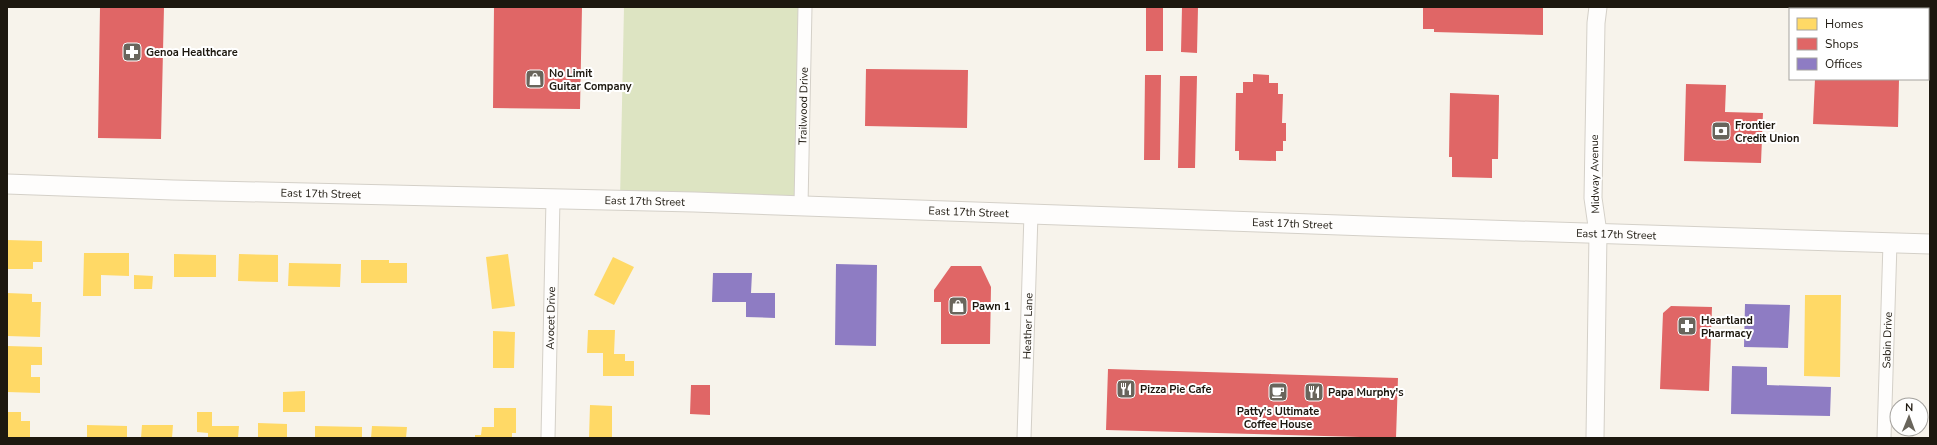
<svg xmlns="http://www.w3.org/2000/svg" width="1937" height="445" font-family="'Nunito Sans',sans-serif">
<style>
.green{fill:#dde4c2}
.homes{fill:#ffd966}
.shops{fill:#e06666}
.offices{fill:#8e7cc3}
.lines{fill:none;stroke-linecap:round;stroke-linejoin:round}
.minor-casing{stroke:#d4d0c8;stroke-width:15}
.tertiary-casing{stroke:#d4d0c8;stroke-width:19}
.secondary-casing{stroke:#d4d0c8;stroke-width:21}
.minor{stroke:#fefdfc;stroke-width:13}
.tertiary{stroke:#fefdfc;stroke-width:17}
.secondary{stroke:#fefdfc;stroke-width:19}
.labels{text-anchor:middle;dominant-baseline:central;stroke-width:4;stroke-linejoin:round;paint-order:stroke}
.poi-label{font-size:11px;font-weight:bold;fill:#1d180f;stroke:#fff;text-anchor:start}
.street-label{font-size:11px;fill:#1d180f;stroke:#fff}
</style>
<rect width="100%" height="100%" fill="#f7f3eb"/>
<path class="green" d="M 624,7 L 805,7 L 801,205 L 620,200 Z"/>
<path class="homes" d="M 7,240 L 42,241 L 42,262 L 33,262 L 33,269 L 7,269 Z
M 84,253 L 129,253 L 129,276 L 101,275 L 101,296 L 83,296 Z
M 174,254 L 216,255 L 216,277 L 174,277 Z
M 239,254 L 278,255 L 278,282 L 238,281 Z
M 508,254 L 515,306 L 492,309 L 486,257 Z
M 613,257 L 634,267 L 614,305 L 594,295 Z
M 361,260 L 389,260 L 389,263 L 407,263 L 407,283 L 361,283 Z
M 289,263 L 341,264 L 340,287 L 288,286 Z
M 134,275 L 153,276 L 152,289 L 134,289 Z
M 7,293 L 32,294 L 32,302 L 41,302 L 40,337 L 7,336 Z
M 1805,295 L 1841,295 L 1840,377 L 1804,376 Z
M 588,330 L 615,330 L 614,354 L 625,354 L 625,361 L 634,361 L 634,376 L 603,376 L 603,353 L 587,353 Z
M 493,331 L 515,332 L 514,368 L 493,368 Z
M 7,346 L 42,347 L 42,365 L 31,365 L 31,377 L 40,377 L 40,393 L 7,392 Z
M 305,391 L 305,412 L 283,412 L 283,392 Z
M 590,405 L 612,406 L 612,438 L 589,438 Z
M 494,408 L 516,408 L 516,433 L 512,433 L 512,438 L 475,438 L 475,435 L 481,435 L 482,427 L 494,427 Z
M 7,412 L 21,412 L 21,421 L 30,421 L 30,438 L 7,438 Z
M 197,412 L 212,412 L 212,426 L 239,426 L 238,438 L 208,438 L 208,433 L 197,432 Z
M 258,423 L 287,424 L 287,438 L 258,438 Z
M 87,425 L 127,426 L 127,438 L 87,438 Z
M 142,425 L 173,425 L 172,438 L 141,438 Z
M 315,426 L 362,427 L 362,438 L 315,438 Z
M 372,426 L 407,427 L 406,438 L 371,438 Z"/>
<path class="shops" d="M 100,7 L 164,7 L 161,139 L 98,138 Z
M 494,7 L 582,7 L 580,109 L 493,108 Z
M 1146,7 L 1163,7 L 1163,51 L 1146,51 Z
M 1182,7 L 1198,7 L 1197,53 L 1181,52 Z
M 1423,7 L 1543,7 L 1543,35 L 1434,32 L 1434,29 L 1423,29 Z
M 866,69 L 968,70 L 967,128 L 865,126 Z
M 1253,74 L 1269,75 L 1269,83 L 1278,83 L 1278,94 L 1283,94 L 1282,123 L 1286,123 L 1286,141 L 1283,141 L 1283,151 L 1276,151 L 1276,161 L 1239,160 L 1239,151 L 1235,151 L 1236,93 L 1243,93 L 1243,82 L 1253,82 Z
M 1145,75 L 1161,75 L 1160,160 L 1144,160 Z
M 1180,76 L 1197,76 L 1195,168 L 1178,168 Z
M 1815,79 L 1899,79 L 1898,127 L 1813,124 Z
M 1686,84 L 1726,85 L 1725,112 L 1763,113 L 1761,163 L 1684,161 Z
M 1450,93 L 1499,95 L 1498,159 L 1492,159 L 1492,178 L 1452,177 L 1452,157 L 1449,157 Z
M 951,266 L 981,266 L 991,287 L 990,344 L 941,344 L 941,302 L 934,302 L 934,290 Z
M 1671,306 L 1712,307 L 1709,391 L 1660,389 L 1663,313 Z
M 1108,369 L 1398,378 L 1396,438 L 1106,430 Z
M 691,385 L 710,385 L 710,415 L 690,414 Z"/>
<path class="offices" d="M 836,264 L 877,265 L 876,346 L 835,345 Z
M 713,273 L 752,273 L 751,293 L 775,293 L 775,318 L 746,317 L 746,302 L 712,302 Z
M 1745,304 L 1790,305 L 1788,348 L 1744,347 Z
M 1732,366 L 1767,367 L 1767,385 L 1831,387 L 1830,416 L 1731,414 Z"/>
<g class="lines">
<defs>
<g id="minor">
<path id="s1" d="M 801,205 L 805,7"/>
<path id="s2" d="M 548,438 L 553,199"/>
<path id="s3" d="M 1024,438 L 1031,214"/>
<path id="s4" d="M 1884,438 L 1890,243"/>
</g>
<path id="tertiary" d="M 1595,438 L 1598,233 L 1593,198 L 1596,23 L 1598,7"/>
<g id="secondary">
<path id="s5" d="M 7,184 L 173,190 L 694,202 L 1395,227 L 1930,244"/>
</g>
</defs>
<use href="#minor" class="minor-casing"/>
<use href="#tertiary" class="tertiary-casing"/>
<use href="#secondary" class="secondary-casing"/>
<use href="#minor" class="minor"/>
<use href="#tertiary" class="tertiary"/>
<use href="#secondary" class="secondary"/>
</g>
<defs>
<symbol id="pharmacy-square" viewBox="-11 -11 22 22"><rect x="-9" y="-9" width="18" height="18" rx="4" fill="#69655c" stroke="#fff"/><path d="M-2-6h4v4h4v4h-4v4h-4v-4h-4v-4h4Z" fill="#fff"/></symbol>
<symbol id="shop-square" viewBox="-11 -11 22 22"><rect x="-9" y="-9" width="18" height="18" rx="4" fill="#69655c" stroke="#fff"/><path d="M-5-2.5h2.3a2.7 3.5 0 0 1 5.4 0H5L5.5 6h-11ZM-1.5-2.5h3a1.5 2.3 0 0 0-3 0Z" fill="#fff"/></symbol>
<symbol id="bank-square" viewBox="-11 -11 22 22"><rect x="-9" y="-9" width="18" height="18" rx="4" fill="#69655c" stroke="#fff"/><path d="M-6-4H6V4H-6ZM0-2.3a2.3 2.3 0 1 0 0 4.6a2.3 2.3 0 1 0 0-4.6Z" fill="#fff"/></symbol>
<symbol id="restaurant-square" viewBox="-11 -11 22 22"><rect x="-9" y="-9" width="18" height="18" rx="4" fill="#69655c" stroke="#fff"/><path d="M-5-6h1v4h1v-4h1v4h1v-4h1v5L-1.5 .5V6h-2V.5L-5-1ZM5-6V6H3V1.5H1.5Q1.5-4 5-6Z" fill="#fff"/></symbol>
<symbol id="cafe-square" viewBox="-11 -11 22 22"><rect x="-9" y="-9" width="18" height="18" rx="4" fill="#69655c" stroke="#fff"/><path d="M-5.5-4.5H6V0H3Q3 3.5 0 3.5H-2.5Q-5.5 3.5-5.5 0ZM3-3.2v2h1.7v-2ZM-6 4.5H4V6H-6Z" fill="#fff"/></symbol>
</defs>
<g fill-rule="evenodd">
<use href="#pharmacy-square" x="121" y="41" width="22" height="22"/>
<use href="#shop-square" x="524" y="68" width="22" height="22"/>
<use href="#bank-square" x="1710" y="120" width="22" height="22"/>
<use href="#shop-square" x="947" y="295" width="22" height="22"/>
<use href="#pharmacy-square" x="1676" y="315" width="22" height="22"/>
<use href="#restaurant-square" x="1115" y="378" width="22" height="22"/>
<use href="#cafe-square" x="1267" y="381" width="22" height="22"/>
<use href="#restaurant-square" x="1303" y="381" width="22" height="22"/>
</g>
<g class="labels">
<g class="poi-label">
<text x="146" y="52">Genoa Healthcare</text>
<text x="549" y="73">No Limit<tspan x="549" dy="13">Guitar Company</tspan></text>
<text x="1735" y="125">Frontier<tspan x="1735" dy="13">Credit Union</tspan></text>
<text x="972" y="306">Pawn 1</text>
<text x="1701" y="320">Heartland<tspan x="1701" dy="13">Pharmacy</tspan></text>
<text x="1140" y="389">Pizza Pie Cafe</text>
<text x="1328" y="392">Papa Murphy's</text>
<text x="1278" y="411" text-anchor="middle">Patty's Ultimate<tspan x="1278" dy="13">Coffee House</tspan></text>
</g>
<g class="street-label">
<text stroke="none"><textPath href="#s1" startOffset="99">Trailwood Drive</textPath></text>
<text transform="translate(1595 174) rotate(-91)">Midway Avenue</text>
<text stroke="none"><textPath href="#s5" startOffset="314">East 17th Street</textPath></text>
<text stroke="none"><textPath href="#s5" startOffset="638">East 17th Street</textPath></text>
<text stroke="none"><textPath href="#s5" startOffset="962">East 17th Street</textPath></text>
<text stroke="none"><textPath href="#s5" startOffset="1286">East 17th Street</textPath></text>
<text stroke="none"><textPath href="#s5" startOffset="1610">East 17th Street</textPath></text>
<text stroke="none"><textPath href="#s2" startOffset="120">Avocet Drive</textPath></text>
<text stroke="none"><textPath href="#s3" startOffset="112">Heather Lane</textPath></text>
<text stroke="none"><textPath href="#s4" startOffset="98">Sabin Drive</textPath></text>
</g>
</g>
<rect width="1937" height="445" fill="none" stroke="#1d180f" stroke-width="16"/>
<rect x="1789" y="8" width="140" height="72" fill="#ffffff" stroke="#a5a39f"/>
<rect x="1797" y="18" width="20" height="12" fill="#ffd966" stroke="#a5a39f"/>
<text x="1825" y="28" font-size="12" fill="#1d180f">Homes</text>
<rect x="1797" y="38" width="20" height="12" fill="#e06666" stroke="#a5a39f"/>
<text x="1825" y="48" font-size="12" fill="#1d180f">Shops</text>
<rect x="1797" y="58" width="20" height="12" fill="#8e7cc3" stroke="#a5a39f"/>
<text x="1825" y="68" font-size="12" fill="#1d180f">Offices</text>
<g transform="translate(1909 417) rotate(1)"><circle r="19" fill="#ffffff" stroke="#a5a39f"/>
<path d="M0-3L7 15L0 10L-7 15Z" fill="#69655c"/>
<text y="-6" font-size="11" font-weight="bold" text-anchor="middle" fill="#1d180f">N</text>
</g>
</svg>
